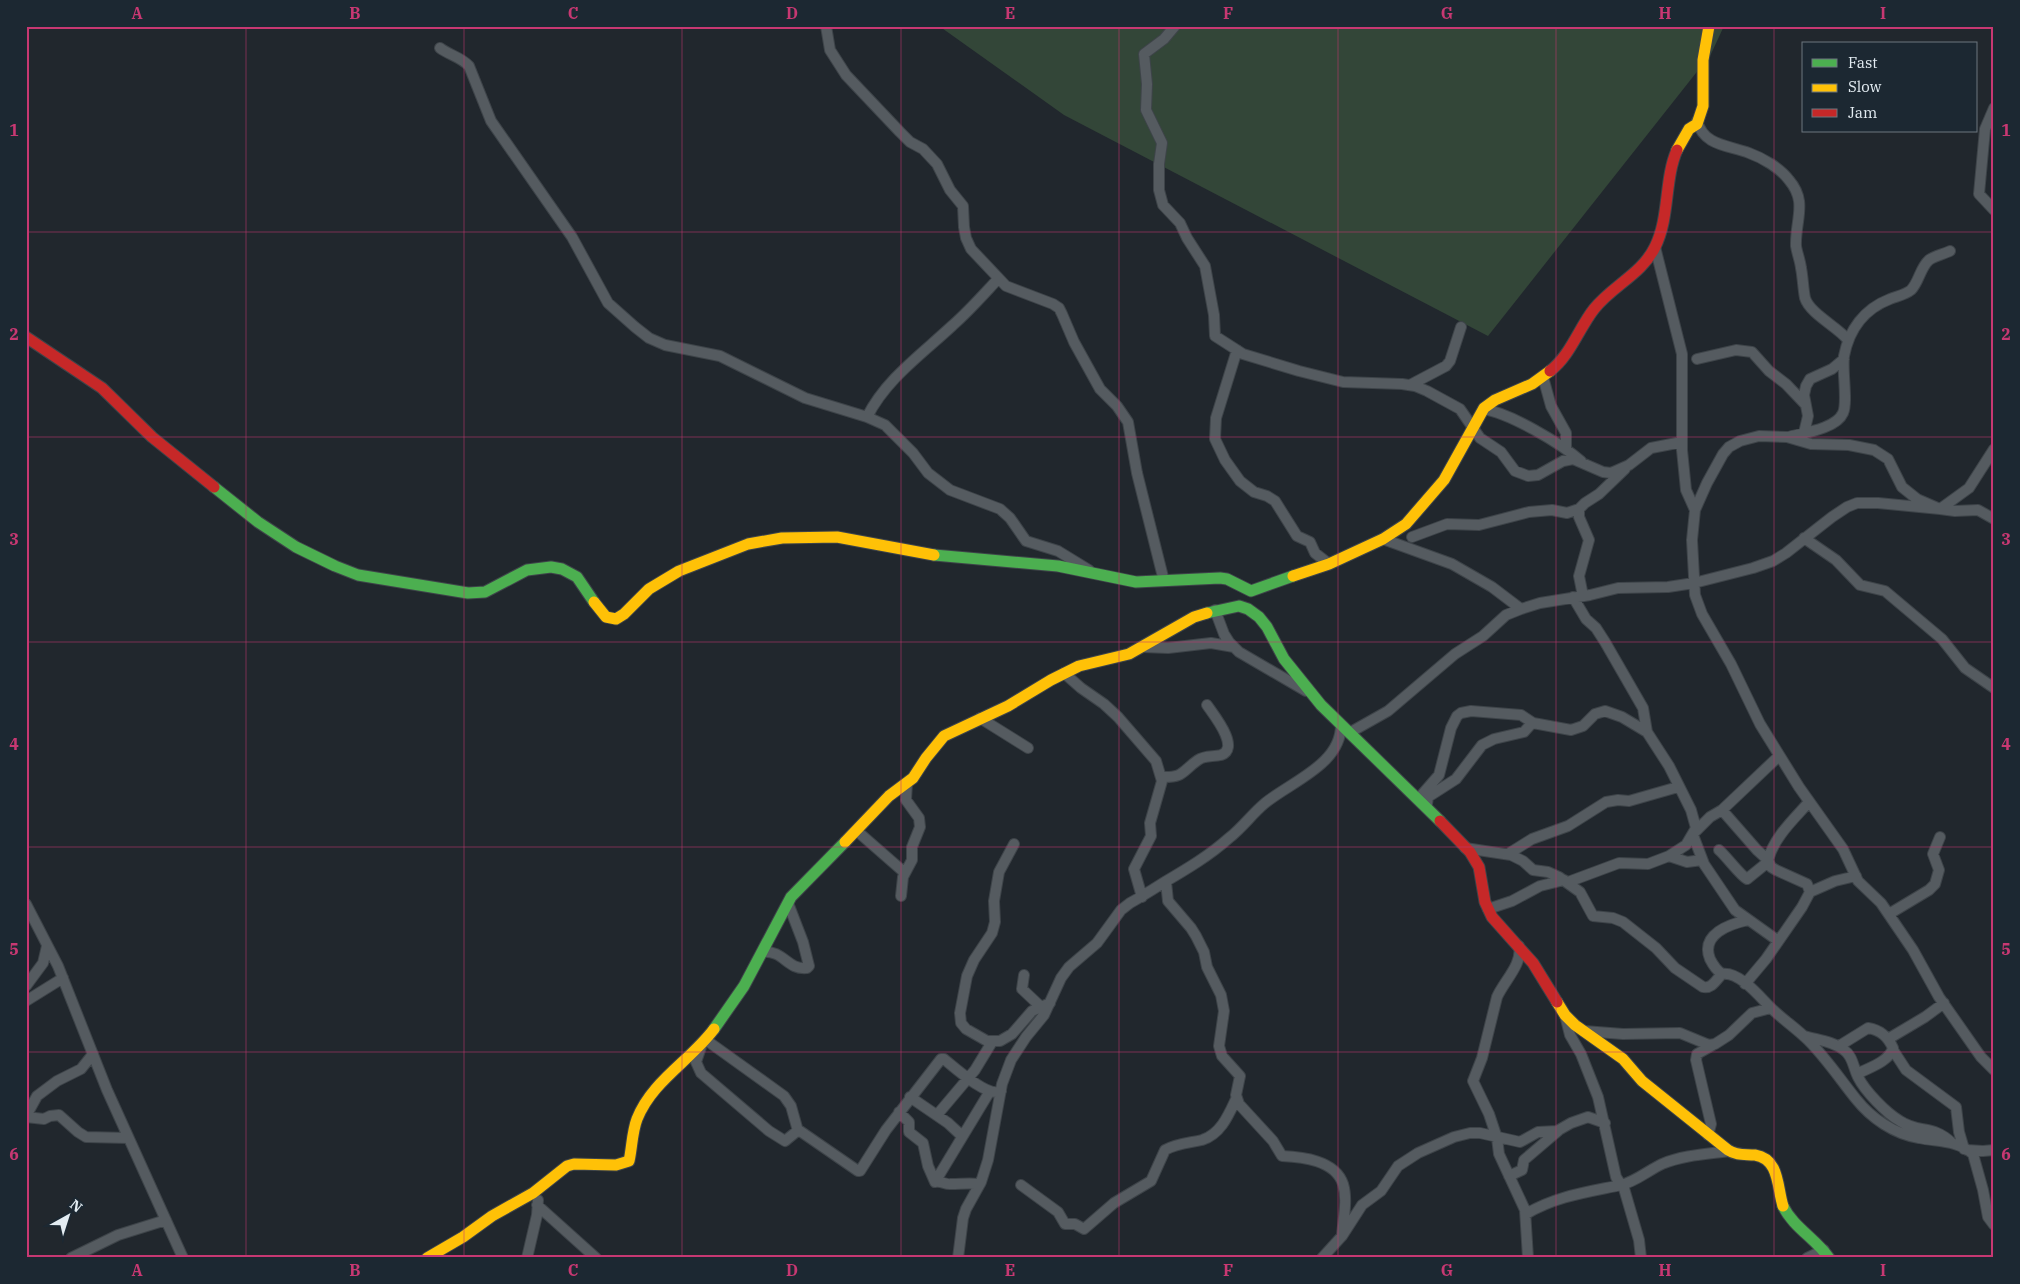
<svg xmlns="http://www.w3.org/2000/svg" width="2020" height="1284" font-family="'IBM Plex Serif',serif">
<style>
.green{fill:#334638}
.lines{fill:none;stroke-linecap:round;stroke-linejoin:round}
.street-casing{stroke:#3e4449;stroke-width:12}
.fast-casing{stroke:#3e4449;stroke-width:13}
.slow-casing{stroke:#3e4449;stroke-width:13}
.jam-casing{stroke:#3e4449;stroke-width:13}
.street{stroke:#555b60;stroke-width:10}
.fast{stroke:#4caf50;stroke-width:11}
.slow{stroke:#ffc107;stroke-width:11}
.jam{stroke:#c62828;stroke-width:11}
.grid{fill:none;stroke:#c73872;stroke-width:1;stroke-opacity:0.55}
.neatline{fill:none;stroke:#c73872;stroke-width:2}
.grid-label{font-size:16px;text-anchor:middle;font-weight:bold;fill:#c73872}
</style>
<rect width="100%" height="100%" fill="#21272d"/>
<path class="green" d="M 939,26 L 1724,26 L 1711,54 L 1488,336 L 1064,115 Z"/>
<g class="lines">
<defs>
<path id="street" d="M 826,26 L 830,50 L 846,75 L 900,132 L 910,142 L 923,149 L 937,164 L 950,190 L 963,206 L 964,227 L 966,238 L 971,249 L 1006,286 L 1053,304 L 1059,308 L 1062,314 L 1074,342 L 1100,389 L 1117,406 L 1128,422 L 1137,473 L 1164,581
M 1175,26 L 1164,39 L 1144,54 L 1147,84 L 1146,110 L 1162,143 L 1159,164 L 1159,190 L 1163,205 L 1180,223 L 1187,238 L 1205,266 L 1214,315 L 1215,336 L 1243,354 L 1299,371 L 1343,382 L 1402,384 L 1415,386 L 1427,391 L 1460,409 L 1480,438 L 1501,452 L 1515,471 L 1528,476 L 1538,475 L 1563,461 L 1573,459 L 1603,472 L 1611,473 L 1629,465 L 1651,448 L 1682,442
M 440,48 C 449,55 461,57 469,66 L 491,121 L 572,237 L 608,303 L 635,327 L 649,338 L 665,345 L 720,356 L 805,398 L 867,417 L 885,425 L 913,453 L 928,473 L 950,490 L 1000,509 L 1010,518 L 1026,541 L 1058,551 L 1089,570
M 1994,108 L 1985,129 L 1979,194 L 1994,210
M 1697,121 C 1704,146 1728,145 1749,153 C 1763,158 1780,168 1789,180 C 1808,202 1795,220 1796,246 C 1797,253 1800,260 1801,268 C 1803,278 1803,288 1805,298 C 1810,314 1838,327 1848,340
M 1655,247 L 1682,354 L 1682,450 L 1686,490 L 1695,510
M 1237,350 L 1216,418 L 1215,439 L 1225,460 L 1240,481 L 1254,492 L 1267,496 L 1275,501 L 1297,536 L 1310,542 L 1315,553 L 1329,564
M 1697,359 L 1736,350 L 1752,352 L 1769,371 L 1786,384 L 1806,405
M 1543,377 L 1551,406 L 1566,433 L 1566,448
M 1410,385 L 1446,366 L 1450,361 L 1461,327
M 1483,409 C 1510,413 1560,443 1581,461
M 867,417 C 886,379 922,354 953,325 C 969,311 983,295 998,279
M 1804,433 L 1808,416 L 1804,395 L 1806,386 L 1810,379 L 1832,369 L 1844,359
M 1788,437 C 1803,433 1836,429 1843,413 C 1848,402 1842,372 1844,356 C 1849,330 1864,309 1890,299 C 1897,296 1905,295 1911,290 C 1919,282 1920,268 1929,260 C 1934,256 1944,254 1950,251
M 1579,509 L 1579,517 L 1589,540 L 1579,576 L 1583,596
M 1994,519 L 1978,510 L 1955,511 L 1940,509 L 1917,499 L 1902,487 L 1888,459 L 1874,450 L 1849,445 L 1811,444 L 1787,437 L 1759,436 L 1740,441 L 1729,447 L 1723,454 L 1707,483 L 1695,510 L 1692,540 L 1695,595 L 1702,614 L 1731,664 L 1760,724 L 1799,787 L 1843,849 L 1858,881 L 1881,903 L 1913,950 L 1939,997 L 1981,1057 L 1994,1070
M 1412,537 L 1447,524 L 1479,525 L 1529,512 L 1552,510 L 1567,513 L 1579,509 L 1585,503 L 1599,494 L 1625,469
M 1804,538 L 1836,560 L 1860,585 L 1885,591 L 1942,639 L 1965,668 L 1994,688
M 1383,539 L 1452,564 L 1492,587 L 1521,609
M 1215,610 L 1224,634 L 1229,642 L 1239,652 L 1306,691
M 1143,647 L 1168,648 L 1211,643 L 1234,647
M 1064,673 L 1081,688 L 1104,704 L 1118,717 L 1156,761 L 1162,781 L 1150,823 L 1151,836 L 1134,869 L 1142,897
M 980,718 L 1028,748
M 1349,733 L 1388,711 L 1455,654 L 1483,636 L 1506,615 L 1521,609 L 1540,603 L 1590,595 L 1618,588 L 1668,587 L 1694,583 L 1753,568 L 1773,561 L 1786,553 L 1832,517 L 1847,507 L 1857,503 L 1878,503 L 1940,509 L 1969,488 L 1994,449
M 1161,777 C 1184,778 1181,772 1198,760 C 1205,755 1213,757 1221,755 C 1241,748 1213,714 1207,705
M 1419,798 L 1439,775 L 1451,728 L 1457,716 L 1461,713 L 1471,711 L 1521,715 L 1533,723 L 1571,730 L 1583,726 L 1595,714 L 1605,711 L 1622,717 L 1647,732
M 1427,804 L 1428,797 L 1456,779 L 1482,745 L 1494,739 L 1524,732 L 1532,723
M 1722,810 L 1757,850 L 1768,860
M 857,831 L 905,873
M 1696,831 L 1710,817 L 1722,810 L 1779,756
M 1693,835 L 1704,864 L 1735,910 L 1777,940
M 1014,844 L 999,872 L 994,901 L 995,922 L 992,933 L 974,960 L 967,976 L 960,1013 L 961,1023 L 966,1029 L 987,1041 L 1000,1041 L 1012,1034 L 1032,1011 L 1050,1003
M 1465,848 L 1511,855 L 1523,861 L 1533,870 L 1548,872 L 1559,877 L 1580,892 L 1593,916 L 1613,918 L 1623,922 L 1656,948 L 1675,968 L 1703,987 C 1712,989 1716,980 1722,974 C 1739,971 1759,996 1770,1007 C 1782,1019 1796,1028 1808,1040 C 1826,1058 1840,1079 1856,1099 C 1871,1118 1894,1134 1919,1138 C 1938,1142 1957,1140 1973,1154 L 1983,1190 L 1988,1217 L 1994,1225
M 1719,850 C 1727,857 1740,875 1747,879 L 1768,862
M 1508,854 L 1532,839 L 1568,826 L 1606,802 L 1618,800 L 1629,801 L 1678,787
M 1669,856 L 1687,862 L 1702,860
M 1166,882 L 1168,901 L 1191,928 L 1196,936 L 1204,952 L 1207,967 L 1221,995 L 1224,1011 L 1219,1046 L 1222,1056 L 1240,1076 L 1236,1095 L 1239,1104 L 1273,1141 L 1282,1156 C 1302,1157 1335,1160 1343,1184 C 1348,1200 1343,1220 1342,1236
M 1568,882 L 1619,863 L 1648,864 L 1669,856 L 1686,845 L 1696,828 L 1691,810 L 1669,766 L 1647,732 L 1643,708 L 1605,642 L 1596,628 L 1586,619 L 1573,597
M 1810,892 L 1835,881 L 1856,876
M 901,896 L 903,877 L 912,860 L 912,847 L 920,827 L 919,818 L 906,800 L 907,783
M 26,904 L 58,966 L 107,1090 L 183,1258
M 1488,909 L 1512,901 L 1540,886 L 1564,880
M 1889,914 L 1929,890 L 1935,884 L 1939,870 L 1933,854 L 1940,837
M 1519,946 C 1523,964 1504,981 1497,997 L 1482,1058 L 1473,1081 L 1489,1114 L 1497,1138 L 1499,1154 L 1525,1210 L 1528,1258
M 762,952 C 785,950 786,970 807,968 L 809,966 L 803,942 L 788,903
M 1722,974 C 1716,970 1713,965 1710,959 C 1700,934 1730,924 1748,920
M 1024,975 L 1022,989 L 1040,1006
M 1745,984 L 1766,959 L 1802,907 L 1810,892 L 1807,884 L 1776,870 L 1771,867 L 1768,860 C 1774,837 1794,819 1809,802
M 26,986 L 43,963 L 47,946
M 26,1001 L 63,978
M 1565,1015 L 1570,1035 L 1581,1054 L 1598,1097 L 1616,1177 L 1621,1185
M 1584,1031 L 1623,1034 L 1680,1033 L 1709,1045 L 1715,1044 L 1729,1035 L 1752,1013 L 1771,1008
M 1804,1036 C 1817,1040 1833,1041 1844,1050 C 1853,1056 1853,1067 1858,1077 C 1865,1091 1886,1113 1900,1121 C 1920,1134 1932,1124 1952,1143
M 1888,1039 L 1925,1017 L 1944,1003
M 706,1040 L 784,1096 L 791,1106 L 798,1131
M 1839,1046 L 1868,1028 C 1881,1030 1888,1037 1893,1048 C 1889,1062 1868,1068 1857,1074
M 701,1047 L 696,1062 L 701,1073 L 769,1131 L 785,1141 L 796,1132 L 800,1131 L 858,1171 L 860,1171 L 886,1130 L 941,1059 L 944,1059 C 955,1068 988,1098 1001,1091
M 1893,1050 L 1906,1070 L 1956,1107 L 1959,1132 L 1964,1149
M 910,1097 L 948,1123 L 962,1136
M 899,1112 L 909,1122 L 909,1132 L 923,1143 L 928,1166 L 935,1182 C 943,1181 945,1185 951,1184 C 961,1184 969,1183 980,1184
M 937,1115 L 975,1070 L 992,1042
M 26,1116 L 37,1096 L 57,1081 L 81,1069 L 93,1054
M 26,1117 L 44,1119 L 50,1116 L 59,1115 L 78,1132 L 86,1137 L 128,1138
M 1708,1135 L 1711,1124 L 1696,1060 L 1697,1054 L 1713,1045
M 1967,1150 L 1983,1151 L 1994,1150
M 1509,1176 L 1522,1170 L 1524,1160 L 1558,1131
M 935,1182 L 990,1091
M 1021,1185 L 1058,1212 L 1065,1224 L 1075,1224 L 1084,1229 L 1114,1203 L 1151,1181 L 1165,1150 C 1177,1143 1189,1143 1202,1140 C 1221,1134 1229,1114 1236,1099
M 1623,1185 L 1639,1240 L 1641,1258
M 537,1205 L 596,1258
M 1526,1214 C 1556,1196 1588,1192 1621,1185 C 1635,1182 1649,1170 1662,1164 C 1683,1155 1708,1154 1730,1151
M 71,1258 L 118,1235 L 166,1220
M 527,1258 L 537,1215 L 538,1200
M 958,1258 L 963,1218 L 966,1209 L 981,1182 L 988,1160 L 1002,1084 L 1011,1060 L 1026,1037 L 1044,1015 L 1061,978 L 1069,967 L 1097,943 L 1121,910 L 1130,903 C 1141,897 1152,890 1163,883 C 1185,870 1209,856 1229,838 C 1242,828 1252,814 1264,804 C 1290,782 1341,765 1341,725
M 1322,1258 L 1342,1236 L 1362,1205 L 1381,1191 L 1398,1166 L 1418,1153 L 1454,1137 L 1470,1133 L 1480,1133 L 1520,1142 L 1538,1132 L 1557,1131 L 1571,1123 L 1588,1117 L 1605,1123
M 1807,1258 L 1824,1250"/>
<path id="fast" d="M 214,487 L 258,522 L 296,547 L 335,566 L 358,575 L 468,593 L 485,592 L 527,570 L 551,567 L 562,569 L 577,577 L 594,602
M 934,555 L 1058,566 L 1136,582 L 1220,578 L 1227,579 L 1251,591 L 1293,576
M 1207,613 L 1239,606 L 1248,609 L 1259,617 L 1267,627 L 1284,659 L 1321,705 L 1440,821
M 714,1029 L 744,986 L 791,897 L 845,842
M 1783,1206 C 1793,1227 1816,1239 1829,1258"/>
<path id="slow" d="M 1677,150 L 1689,129 L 1697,124 L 1703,106 L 1703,60 L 1709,26
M 1293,576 L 1329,564 L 1383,539 L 1406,524 L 1444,480 L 1484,408 L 1495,400 L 1532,384 L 1550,371
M 594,602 L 606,617 L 616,619 L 624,614 L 649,589 L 679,571 L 748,544 L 782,538 L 837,537 L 934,555
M 845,842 L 889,796 L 913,778 L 926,758 L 944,736 L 1008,706 L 1051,680 L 1079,666 L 1129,654 L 1194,617 L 1207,613
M 1557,1002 L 1565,1015 L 1575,1025 L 1623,1059 L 1642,1081 L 1728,1150 C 1737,1156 1745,1154 1755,1155 C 1780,1159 1777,1188 1783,1206
M 427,1258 L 463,1237 L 492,1216 L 533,1193 L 567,1166 L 574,1164 L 616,1165 L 629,1161 C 632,1148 632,1132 637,1119 C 652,1081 690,1061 714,1029"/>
<path id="jam" d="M 26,337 L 102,388 L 152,437 L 214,487
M 1550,371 C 1570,356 1579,328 1594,309 C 1612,286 1642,274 1655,247 C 1670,217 1664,180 1677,150
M 1440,821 L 1470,852 L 1479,867 L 1485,902 L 1492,917 L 1533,963 L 1557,1002"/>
</defs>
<use href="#street" class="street-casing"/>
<use href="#fast" class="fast-casing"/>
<use href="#slow" class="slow-casing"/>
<use href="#jam" class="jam-casing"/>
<use href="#street" class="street"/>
<use href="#fast" class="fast"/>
<use href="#slow" class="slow"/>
<use href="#jam" class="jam"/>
</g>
<path class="grid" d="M 246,26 L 246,1258M 464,26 L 464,1258M 682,26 L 682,1258M 901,26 L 901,1258M 1119,26 L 1119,1258M 1338,26 L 1338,1258M 1556,26 L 1556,1258M 1774,26 L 1774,1258M 26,232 L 1994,232M 26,437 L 1994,437M 26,642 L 1994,642M 26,847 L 1994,847M 26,1052 L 1994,1052"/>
<rect width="2020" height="1284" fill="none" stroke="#1c2832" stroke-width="55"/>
<rect x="1802" y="42" width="175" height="90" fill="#1c2832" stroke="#6c767f"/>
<rect x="1812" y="59" width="25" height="8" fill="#4caf50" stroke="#6c767f"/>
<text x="1848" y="68" font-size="15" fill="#e3ecf2">Fast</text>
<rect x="1812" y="84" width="25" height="8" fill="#ffc107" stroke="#6c767f"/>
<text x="1848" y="92" font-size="15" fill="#e3ecf2">Slow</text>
<rect x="1812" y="109" width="25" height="8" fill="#c62828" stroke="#6c767f"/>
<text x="1848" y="118" font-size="15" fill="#e3ecf2">Jam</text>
<g transform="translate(68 1216) rotate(39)" stroke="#1c2832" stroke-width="4" paint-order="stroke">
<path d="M0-4L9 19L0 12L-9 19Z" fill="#e3ecf2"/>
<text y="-8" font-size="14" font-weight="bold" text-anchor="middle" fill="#e3ecf2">N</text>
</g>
<rect x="28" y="28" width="1964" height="1228" class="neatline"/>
<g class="grid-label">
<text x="137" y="19">A</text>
<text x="355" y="19">B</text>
<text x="573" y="19">C</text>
<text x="792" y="19">D</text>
<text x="1010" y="19">E</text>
<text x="1228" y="19">F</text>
<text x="1447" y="19">G</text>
<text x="1665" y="19">H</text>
<text x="1883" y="19">I</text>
<text x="14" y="136">1</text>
<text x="2006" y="136">1</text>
<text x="14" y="340">2</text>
<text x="2006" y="340">2</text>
<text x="14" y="545">3</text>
<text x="2006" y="545">3</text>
<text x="14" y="750">4</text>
<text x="2006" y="750">4</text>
<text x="14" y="955">5</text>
<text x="2006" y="955">5</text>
<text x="14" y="1160">6</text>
<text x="2006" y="1160">6</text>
<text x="137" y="1276">A</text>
<text x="355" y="1276">B</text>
<text x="573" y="1276">C</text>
<text x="792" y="1276">D</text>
<text x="1010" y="1276">E</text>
<text x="1228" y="1276">F</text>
<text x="1447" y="1276">G</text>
<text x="1665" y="1276">H</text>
<text x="1883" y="1276">I</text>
</g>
</svg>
